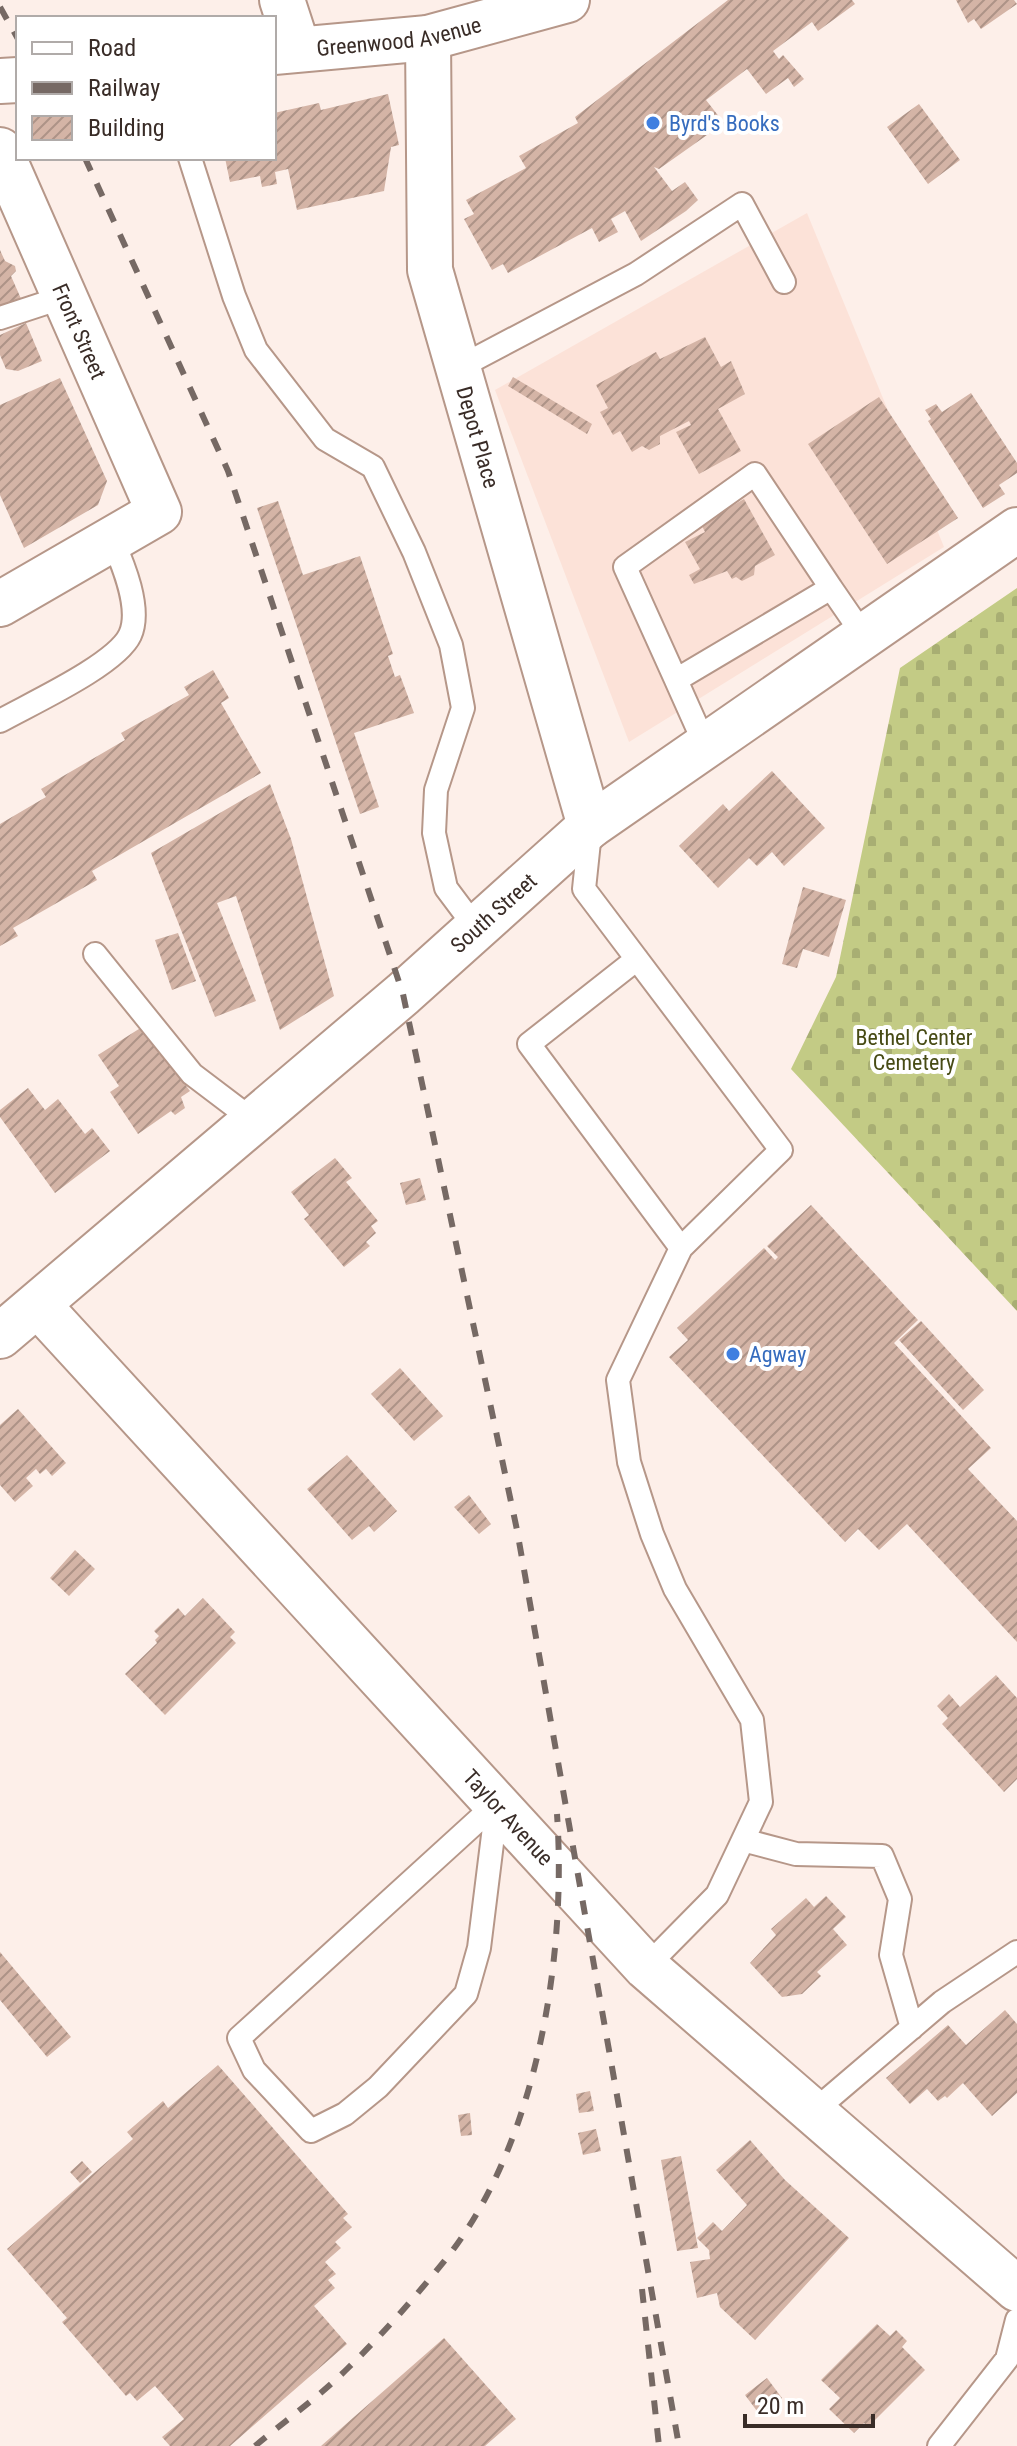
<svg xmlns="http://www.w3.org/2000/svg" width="1017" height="2446" font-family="'Roboto Condensed',sans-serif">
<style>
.built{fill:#fce2d8}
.cemetery{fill:url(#cemetery-stones)}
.building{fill:url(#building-hatch)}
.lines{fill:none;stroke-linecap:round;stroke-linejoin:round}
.lane-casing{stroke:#b69789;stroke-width:26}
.street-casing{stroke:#b69789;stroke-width:48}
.secondary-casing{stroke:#b69789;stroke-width:48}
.lane{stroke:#fff;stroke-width:22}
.street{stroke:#fff;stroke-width:44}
.secondary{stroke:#fff;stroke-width:44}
.rail{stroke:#766964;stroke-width:6;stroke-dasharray:14 14;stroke-linecap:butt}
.shop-dot{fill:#3f7fe0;stroke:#fff;stroke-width:3}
.labels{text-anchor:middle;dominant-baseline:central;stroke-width:8;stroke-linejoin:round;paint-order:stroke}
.street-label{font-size:22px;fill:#392c27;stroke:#fff}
.shop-label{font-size:22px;fill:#366cbe;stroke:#fff;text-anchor:start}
.park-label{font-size:22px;fill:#474b15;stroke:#fff}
</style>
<defs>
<pattern id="cemetery-stones" width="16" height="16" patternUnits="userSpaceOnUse" patternTransform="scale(2)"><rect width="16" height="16" fill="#c3cb85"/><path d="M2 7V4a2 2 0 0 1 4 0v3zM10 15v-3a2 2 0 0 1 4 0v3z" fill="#a8ae73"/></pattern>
<pattern id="building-hatch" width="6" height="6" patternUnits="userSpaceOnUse" patternTransform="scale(2)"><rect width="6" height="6" fill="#d4b4a6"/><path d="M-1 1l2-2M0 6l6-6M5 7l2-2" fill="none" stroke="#ad9387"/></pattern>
</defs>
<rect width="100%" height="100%" fill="#fdefe9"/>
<path class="built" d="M 807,213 L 944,547 L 629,742 L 495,390 Z"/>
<path class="cemetery" d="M 1017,588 L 1017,1311 L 791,1069 L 836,977 L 900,668 Z"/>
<path class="building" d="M 728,0 L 852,0 L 855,4 L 818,31 L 812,22 L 773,51 L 779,59 L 783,55 L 804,79 L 794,87 L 788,78 L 766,94 L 747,69 L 706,100 L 724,123 L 659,169 L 654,167 L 672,191 L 685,182 L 698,200 L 686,211 L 641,241 L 625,211 L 611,219 L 618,232 L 599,242 L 592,228 L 508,273 L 503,264 L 492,270 L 464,219 L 474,214 L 466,200 L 526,168 L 519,156 L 578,123 L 575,117 Z
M 956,0 L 1014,0 L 1017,4 L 981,29 L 974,19 L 968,23 Z
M 388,94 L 399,145 L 391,147 L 384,191 L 297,210 L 288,169 L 275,172 L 277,184 L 262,187 L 260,176 L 230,182 L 225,158 L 274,158 L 274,113 L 319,103 L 321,110 Z
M 919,104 L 960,160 L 928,184 L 887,127 Z
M 0,250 L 5,261 L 15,266 L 16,271 L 11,276 L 22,301 L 0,306 Z
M 26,323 L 42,361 L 18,371 L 6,369 L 0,355 L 0,335 Z
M 705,337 L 721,367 L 731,361 L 745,394 L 718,409 L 741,451 L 699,474 L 676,432 L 691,425 L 689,421 L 660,436 L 660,444 L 649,450 L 642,446 L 632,452 L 620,431 L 613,435 L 600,412 L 608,408 L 596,385 L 656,352 L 660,359 Z
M 513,377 L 592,424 L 587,434 L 508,386 Z
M 60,378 L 107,481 L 98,505 L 24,548 L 0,495 L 0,405 Z
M 971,393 L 1017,463 L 1017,473 L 999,485 L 1005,494 L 983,508 L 928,421 L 931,419 L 925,410 L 936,404 L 942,412 Z
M 879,397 L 958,518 L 887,564 L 808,444 Z
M 744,499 L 775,555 L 755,566 L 754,575 L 742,581 L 736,577 L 732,579 L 727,571 L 694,584 L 689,575 L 700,569 L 685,542 L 705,532 L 701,524 Z
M 278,501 L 303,575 L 360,556 L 393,654 L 388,656 L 395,677 L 400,675 L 414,713 L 354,733 L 379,807 L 360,814 L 257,508 Z
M 213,670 L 229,698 L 221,703 L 261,773 L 92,871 L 97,880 L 13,928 L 18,936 L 0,946 L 0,824 L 46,797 L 41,789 L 125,740 L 121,733 L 189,695 L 184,687 Z
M 772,771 L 825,828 L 784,866 L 772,852 L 757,866 L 749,858 L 718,888 L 679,846 L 723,804 L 729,811 Z
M 270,784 L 291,839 L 334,996 L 280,1030 L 236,896 L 217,903 L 256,1001 L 215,1017 L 151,853 Z
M 803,887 L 846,900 L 829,957 L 803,949 L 797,968 L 782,964 Z
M 178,933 L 196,981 L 172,990 L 155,940 Z
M 142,1027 L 190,1091 L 181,1097 L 185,1108 L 175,1115 L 171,1111 L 138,1134 L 110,1092 L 119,1086 L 98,1055 Z
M 28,1088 L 45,1110 L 58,1099 L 85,1134 L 92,1128 L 110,1151 L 55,1193 L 0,1117 L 0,1110 Z
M 335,1158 L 352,1178 L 346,1182 L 378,1221 L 371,1226 L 376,1233 L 366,1242 L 370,1246 L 344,1267 L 304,1219 L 309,1215 L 291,1192 Z
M 420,1178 L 426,1200 L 406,1205 L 400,1183 Z
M 811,1205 L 918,1320 L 894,1343 L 991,1448 L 968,1469 L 1017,1521 L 1017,1642 L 907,1524 L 879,1550 L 858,1529 L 845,1542 L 669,1357 L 688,1340 L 677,1328 L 764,1248 L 775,1260 L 778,1257 L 767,1246 Z
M 921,1321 L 984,1390 L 963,1410 L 899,1340 Z
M 400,1368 L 443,1416 L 414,1441 L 371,1394 Z
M 18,1409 L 66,1463 L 52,1476 L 46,1469 L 40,1474 L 36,1469 L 26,1478 L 33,1486 L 15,1502 L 0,1485 L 0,1425 Z
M 347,1455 L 397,1511 L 374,1532 L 369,1526 L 352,1540 L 307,1489 Z
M 469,1495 L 491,1524 L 479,1534 L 454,1507 Z
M 75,1550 L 95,1569 L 69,1596 L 50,1578 Z
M 203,1598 L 235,1632 L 230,1637 L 236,1643 L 165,1715 L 125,1674 L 157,1643 L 155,1640 L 159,1636 L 154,1631 L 178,1608 L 185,1616 Z
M 996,1675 L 1017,1698 L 1017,1779 L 1004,1792 L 942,1724 L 948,1718 L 937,1706 L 949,1694 L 960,1707 Z
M 826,1896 L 846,1917 L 833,1929 L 847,1945 L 817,1972 L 821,1976 L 802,1994 L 782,1997 L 750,1963 L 776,1935 L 771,1929 L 806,1898 L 814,1907 Z
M 0,1952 L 71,2037 L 47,2057 L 0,2000 Z
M 1005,2010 L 1017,2024 L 1017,2093 L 992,2116 L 963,2083 L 947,2098 L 945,2096 L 938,2101 L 927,2089 L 910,2104 L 886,2078 L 948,2025 L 966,2045 Z
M 218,2065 L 348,2214 L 343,2218 L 352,2227 L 335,2242 L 341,2248 L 325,2262 L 336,2274 L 328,2280 L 335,2288 L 314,2306 L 347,2344 L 230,2446 L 170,2446 L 162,2437 L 184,2419 L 155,2386 L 137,2401 L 130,2393 L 126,2396 L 62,2322 L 67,2318 L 7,2249 L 133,2139 L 127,2132 L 163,2101 L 168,2108 Z
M 590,2091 L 594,2111 L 579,2113 L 576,2094 Z
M 470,2113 L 472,2135 L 461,2136 L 458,2115 Z
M 596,2129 L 601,2151 L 583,2155 L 578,2133 Z
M 750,2140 L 785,2180 L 849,2238 L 755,2340 L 720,2307 L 717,2293 L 697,2298 L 690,2262 L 710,2259 L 709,2250 L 697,2238 L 713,2222 L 722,2231 L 747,2205 L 716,2170 Z
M 681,2156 L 698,2248 L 677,2251 L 661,2160 Z
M 82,2161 L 92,2172 L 80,2183 L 70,2172 Z
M 877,2324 L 890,2336 L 896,2330 L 907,2341 L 902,2347 L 925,2370 L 868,2427 L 864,2423 L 854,2433 L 829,2409 L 840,2398 L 821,2380 Z
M 444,2338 L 516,2419 L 485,2446 L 321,2446 Z
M 767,2378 L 782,2398 L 760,2415 L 745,2395 Z"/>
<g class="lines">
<defs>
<path id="lane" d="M 190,158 L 234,296 L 256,350 L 325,439 L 373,467 L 414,552 L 451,645 L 463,708 L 436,790 L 434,833 L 446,888 L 476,928
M 0,318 L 64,297
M 458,368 L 636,274 L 742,204 L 784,282
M 676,680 L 625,567 L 755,474 L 831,588
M 0,721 C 30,704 116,665 130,635 C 142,609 123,564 112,539
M 706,747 L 676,680 L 831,588 L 864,636
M 590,832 L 584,889 L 781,1150 L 681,1248 L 618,1380 L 629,1462 L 652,1534 L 675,1589 L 752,1720 L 761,1802 L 717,1895 L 646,1967
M 95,954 L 192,1074 L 254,1121
M 637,959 L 529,1044 L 681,1248
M 497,1803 L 479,1948 L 466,1994 L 378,2087 L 345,2114 L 311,2131 L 254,2070 L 239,2038 Z
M 743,1840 L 796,1854 L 882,1856 L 900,1899 L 891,1955 L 912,2028
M 813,2112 L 942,2002 L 1017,1952
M 939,2446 L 1007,2359 L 1017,2320"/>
<g id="street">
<path d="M 282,0 L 298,49"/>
<path id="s1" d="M 428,38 L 430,270 L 590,826"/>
<path id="s2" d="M 0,150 L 159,512 L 0,604"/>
<path id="s3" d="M 39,1306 L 646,1967 L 1017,2289"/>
</g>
<g id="secondary">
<path id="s4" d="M 274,52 L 428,38 L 567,0"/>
<path d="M 0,81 L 18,80"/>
<path id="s5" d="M 0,1336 L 403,994 L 590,826 L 1017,530"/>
</g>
</defs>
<use href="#lane" class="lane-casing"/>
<use href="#street" class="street-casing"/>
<use href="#secondary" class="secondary-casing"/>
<use href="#lane" class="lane"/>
<use href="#street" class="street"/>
<use href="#secondary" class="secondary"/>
<path class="rail" d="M 0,7 L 18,39
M 85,158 L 228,471 L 403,994 L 517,1530 L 679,2446
M 642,2289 L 659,2446
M 255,2446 C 286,2420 320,2396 348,2368 C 382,2335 416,2296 446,2259 C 537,2144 567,1957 557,1814"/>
</g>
<g class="shop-dot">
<circle cx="653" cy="123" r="8"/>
<circle cx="733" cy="1354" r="8"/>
</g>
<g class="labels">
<g class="street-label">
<text stroke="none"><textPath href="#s4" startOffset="126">Greenwood Avenue</textPath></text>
<text stroke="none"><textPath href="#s2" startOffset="198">Front Street</textPath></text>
<text stroke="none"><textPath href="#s1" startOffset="406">Depot Place</textPath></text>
<text stroke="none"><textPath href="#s5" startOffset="650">South Street</textPath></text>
<text stroke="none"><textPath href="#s3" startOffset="694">Taylor Avenue</textPath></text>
</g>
<g class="shop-label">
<text x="669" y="123">Byrd's Books</text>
<text x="749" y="1354">Agway</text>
</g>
<g class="park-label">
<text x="914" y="1037">Bethel Center<tspan x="914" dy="25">Cemetery</tspan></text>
</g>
</g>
<rect x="16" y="16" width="260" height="144" fill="#ffffff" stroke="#b0aba9" stroke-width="2"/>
<rect x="32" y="42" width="40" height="12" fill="#ffffff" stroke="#b0aba9" stroke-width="2"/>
<text x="88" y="56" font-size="24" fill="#392c27">Road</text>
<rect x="32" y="82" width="40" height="12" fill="#766964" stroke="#b0aba9" stroke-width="2"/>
<text x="88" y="96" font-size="24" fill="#392c27">Railway</text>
<rect x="32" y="116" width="40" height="24" fill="url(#building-hatch)" stroke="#b0aba9" stroke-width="2"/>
<text x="88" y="136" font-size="24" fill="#392c27">Building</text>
<path d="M745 2414v12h128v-12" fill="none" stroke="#392c27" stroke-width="4"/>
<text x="757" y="2414" font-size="24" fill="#392c27" stroke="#ffffff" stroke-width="6" paint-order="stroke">20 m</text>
</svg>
